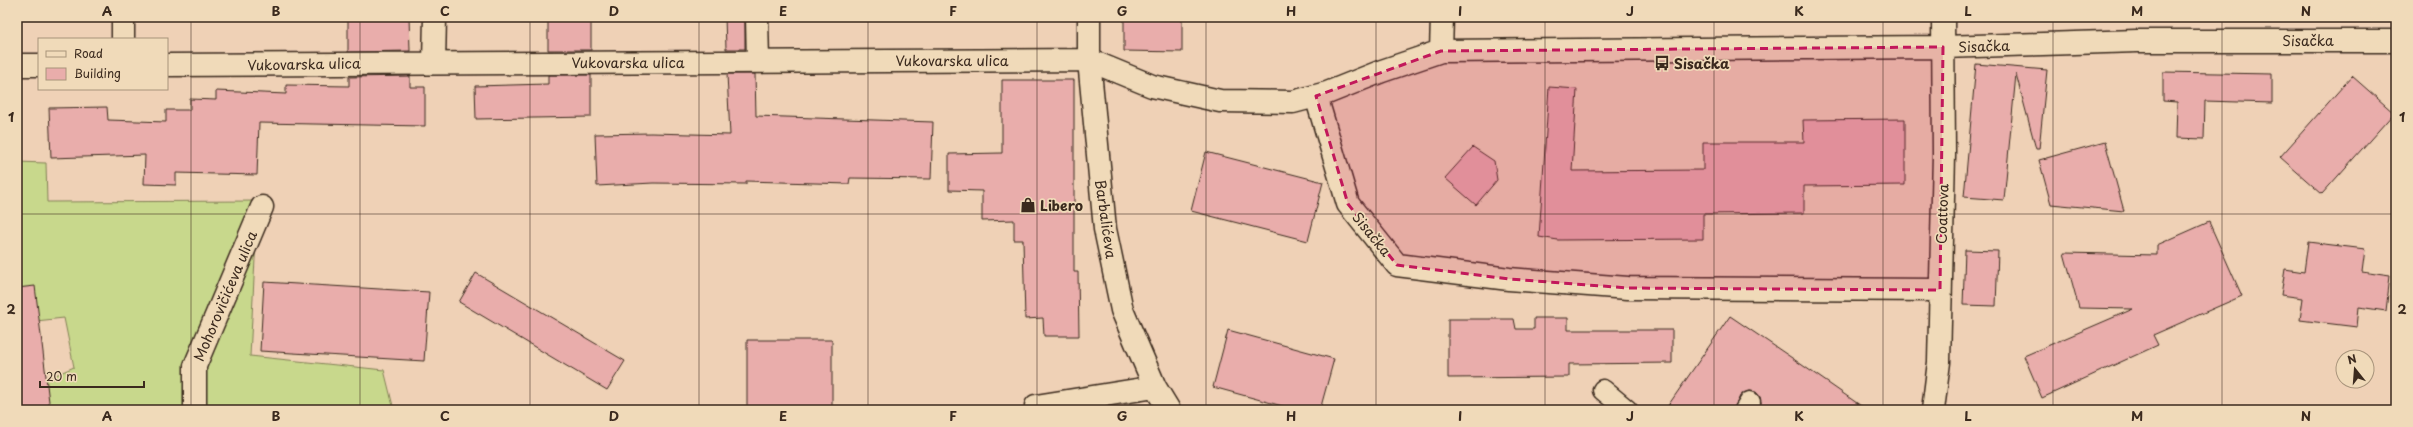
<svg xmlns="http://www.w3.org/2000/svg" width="2413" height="427" font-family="'Playpen Sans',sans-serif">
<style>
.grass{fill:#c8d88c;stroke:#828155}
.building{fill:#e9adab;stroke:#3b2a1e}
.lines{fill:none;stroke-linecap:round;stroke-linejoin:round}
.lane-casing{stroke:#3b2a1e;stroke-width:23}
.street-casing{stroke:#3b2a1e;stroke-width:25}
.lane{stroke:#f0dab9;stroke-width:20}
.street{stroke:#f0dab9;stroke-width:22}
.marked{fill:#c2185b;fill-opacity:0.2;stroke:#c2185b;stroke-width:3;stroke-dasharray:8 5;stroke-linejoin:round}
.grid{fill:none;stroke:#3b2a1e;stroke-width:1;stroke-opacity:0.55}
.labels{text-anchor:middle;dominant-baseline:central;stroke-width:3.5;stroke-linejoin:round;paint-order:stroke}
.street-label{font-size:14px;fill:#3b2a1e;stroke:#f0dab9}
.poi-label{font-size:14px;font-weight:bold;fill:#3b2a1e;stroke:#f0dab9;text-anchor:start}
.neatline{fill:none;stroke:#3b2a1e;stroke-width:1.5}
.grid-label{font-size:13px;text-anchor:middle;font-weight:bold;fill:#3b2a1e}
</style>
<rect width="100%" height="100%" fill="#efd1b6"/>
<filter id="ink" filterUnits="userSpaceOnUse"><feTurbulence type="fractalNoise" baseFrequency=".025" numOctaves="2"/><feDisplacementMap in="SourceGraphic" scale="8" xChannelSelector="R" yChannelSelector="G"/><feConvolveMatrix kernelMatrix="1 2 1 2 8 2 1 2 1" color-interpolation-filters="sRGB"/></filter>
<g filter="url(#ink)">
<path class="grass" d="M 17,162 L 46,163 L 47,202 L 258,201 L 250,356 L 384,370 L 394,410 L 39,410 L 42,381 L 74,367 L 64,318 L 17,323 Z"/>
<path class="building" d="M 348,17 L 409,17 L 410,51 L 348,52 Z
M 548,17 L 591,17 L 591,50 L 548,50 Z
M 725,17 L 745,17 L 745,49 L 726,49 Z
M 1124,17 L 1182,17 L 1182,52 L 1124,51 Z
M 1976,64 L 2047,70 L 2039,149 L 2036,149 L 2016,74 L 2004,200 L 1964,197 Z
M 2163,72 L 2272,74 L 2272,103 L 2205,101 L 2204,139 L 2176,138 L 2177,102 L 2163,101 Z
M 727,74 L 755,74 L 756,116 L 933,122 L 931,179 L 850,178 L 849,184 L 746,181 L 746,184 L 653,183 L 597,186 L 595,134 L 651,133 L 730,135 Z
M 548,75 L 591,75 L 591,117 L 476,119 L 475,86 L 548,84 Z
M 410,76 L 410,87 L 425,87 L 425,126 L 259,123 L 257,175 L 176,173 L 176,185 L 144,184 L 145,155 L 51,158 L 49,108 L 107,107 L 108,120 L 166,122 L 166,110 L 190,110 L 190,99 L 216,100 L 216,91 L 286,94 L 286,85 L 349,86 L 349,77 Z
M 2352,76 L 2394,113 L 2322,194 L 2280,157 Z
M 1002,80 L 1074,80 L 1074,272 L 1078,272 L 1079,336 L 1044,336 L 1043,318 L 1025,319 L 1023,240 L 1014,240 L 1014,220 L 982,221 L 982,191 L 949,190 L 949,154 L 1002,153 Z
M 1549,87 L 1577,89 L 1572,171 L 1703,170 L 1703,142 L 1804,142 L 1803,120 L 1905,119 L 1905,185 L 1804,186 L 1804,213 L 1703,214 L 1703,239 L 1558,240 L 1539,237 Z
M 2105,142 L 2124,211 L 2051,204 L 2039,160 Z
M 1473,147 L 1494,161 L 1497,180 L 1476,205 L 1445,178 Z
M 1206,152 L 1323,182 L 1308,241 L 1191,211 Z
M 2209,222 L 2242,296 L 2153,335 L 2158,345 L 2042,398 L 2024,356 L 2133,309 L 2079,308 L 2064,253 L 2157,255 L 2157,245 Z
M 2308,242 L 2365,249 L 2362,272 L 2390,276 L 2386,311 L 2359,307 L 2357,327 L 2300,320 L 2303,298 L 2281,295 L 2285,269 L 2304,272 Z
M 1965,250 L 1998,251 L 1996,306 L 1963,305 Z
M 476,273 L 625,361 L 607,390 L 459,302 Z
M 264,282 L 429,292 L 424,361 L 260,351 Z
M 35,286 L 50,410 L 17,410 L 17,288 Z
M 1730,316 L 1792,358 L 1867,410 L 1759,410 L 1761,403 L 1760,397 L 1756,392 L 1750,391 L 1740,396 L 1734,410 L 1665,410 Z
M 1534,318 L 1568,318 L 1568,330 L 1672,330 L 1672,363 L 1569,364 L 1569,377 L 1448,378 L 1448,319 L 1514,319 L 1516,329 L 1534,329 Z
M 1228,330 L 1334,359 L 1320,410 L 1297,410 L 1213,387 Z
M 747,340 L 832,340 L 832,410 L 747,410 Z"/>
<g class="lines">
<defs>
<path id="lane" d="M 1603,390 L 1627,410
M 1745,410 L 1750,402"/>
<path id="street" d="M 123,17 L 123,39
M 757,17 L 758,62
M 1089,17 L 1089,60 L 1105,229 L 1122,310 L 1155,387 L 1169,410
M 1441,51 L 1442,17
M 434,63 L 435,17
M 17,65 L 39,65
M 167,65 L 1089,60 L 1152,86 L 1220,101 L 1293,102 L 1327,93 L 1382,71 L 1441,51 L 1943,47 L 2137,41 L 2396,41
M 1316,96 L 1348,204 L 1397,265 L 1509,279 L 1628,288 L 1940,290
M 195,410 L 195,366 L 262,207
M 1037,410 L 1036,406 L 1155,387
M 1933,410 L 1939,362 L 1944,155 L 1943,17"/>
</defs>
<use href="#lane" class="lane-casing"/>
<use href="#street" class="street-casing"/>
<use href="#lane" class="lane"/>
<use href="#street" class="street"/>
</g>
</g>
<path class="marked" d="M 1943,47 L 1940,290 L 1628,288 L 1509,279 L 1397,265 L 1348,204 L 1316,96 L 1441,51 Z"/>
<path class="grid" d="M 191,17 L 191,410M 360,17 L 360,410M 530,17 L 530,410M 699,17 L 699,410M 868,17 L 868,410M 1037,17 L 1037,410M 1206,17 L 1206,410M 1376,17 L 1376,410M 1545,17 L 1545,410M 1714,17 L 1714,410M 1883,17 L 1883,410M 2053,17 L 2053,410M 2222,17 L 2222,410M 17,214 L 2396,214"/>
<defs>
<symbol id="bus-bare" viewBox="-9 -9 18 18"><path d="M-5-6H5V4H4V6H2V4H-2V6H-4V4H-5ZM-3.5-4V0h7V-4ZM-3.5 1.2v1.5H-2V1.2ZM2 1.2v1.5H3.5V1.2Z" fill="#3b2a1e" stroke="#f0dab9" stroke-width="2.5" paint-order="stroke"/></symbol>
<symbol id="shop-bare" viewBox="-9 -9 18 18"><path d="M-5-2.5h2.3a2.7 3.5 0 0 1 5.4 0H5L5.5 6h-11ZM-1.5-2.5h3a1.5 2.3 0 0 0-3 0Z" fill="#3b2a1e" stroke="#f0dab9" stroke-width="2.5" paint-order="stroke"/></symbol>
</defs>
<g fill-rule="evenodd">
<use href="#bus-bare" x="1651" y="52" width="22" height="22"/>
<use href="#shop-bare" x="1017" y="194" width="22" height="22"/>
</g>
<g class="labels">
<g class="street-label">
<text x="2308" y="40">Sisačka</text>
<text transform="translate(1984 46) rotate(-2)">Sisačka</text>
<text x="952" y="60">Vukovarska ulica</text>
<text x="628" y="62">Vukovarska ulica</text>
<text transform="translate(304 64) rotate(-1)">Vukovarska ulica</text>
<text transform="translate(1942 214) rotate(-88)">Coattova</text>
<text transform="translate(1106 219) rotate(82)">Barbalićeva</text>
<text transform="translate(1372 234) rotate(51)">Sisačka</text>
<text transform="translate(225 296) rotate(-67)">Mohorovičićeva ulica</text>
</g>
<g class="poi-label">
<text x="1674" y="63">Sisačka</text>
<text x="1040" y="205">Libero</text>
</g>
</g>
<rect width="2413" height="427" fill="none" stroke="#f0dab9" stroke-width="44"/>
<rect x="38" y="38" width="130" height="52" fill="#f0dab9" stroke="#a8947b"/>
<rect x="46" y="51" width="20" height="6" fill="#f0dab9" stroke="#a8947b"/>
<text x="74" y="58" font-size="12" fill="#3b2a1e">Road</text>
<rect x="46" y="68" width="20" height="12" fill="#e9adab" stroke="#a8947b"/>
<text x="74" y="78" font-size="12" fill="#3b2a1e">Building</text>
<g transform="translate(2355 369) rotate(343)"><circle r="19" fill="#f0dab9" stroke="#a8947b"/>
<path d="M0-3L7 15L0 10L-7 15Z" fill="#3b2a1e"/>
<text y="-6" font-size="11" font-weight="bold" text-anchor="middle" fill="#3b2a1e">N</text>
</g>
<path d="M40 381v6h104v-6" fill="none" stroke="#3b2a1e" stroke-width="2"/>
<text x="46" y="381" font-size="12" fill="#3b2a1e" stroke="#f0dab9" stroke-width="3" paint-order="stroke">20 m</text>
<rect x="22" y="22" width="2369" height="383" class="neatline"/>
<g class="grid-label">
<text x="107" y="16">A</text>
<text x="276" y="16">B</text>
<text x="445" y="16">C</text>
<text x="614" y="16">D</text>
<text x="783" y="16">E</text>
<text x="953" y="16">F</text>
<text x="1122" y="16">G</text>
<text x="1291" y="16">H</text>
<text x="1460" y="16">I</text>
<text x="1630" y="16">J</text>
<text x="1799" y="16">K</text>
<text x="1968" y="16">L</text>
<text x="2137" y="16">M</text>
<text x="2306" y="16">N</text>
<text x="11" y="122">1</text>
<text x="2402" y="122">1</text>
<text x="11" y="314">2</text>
<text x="2402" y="314">2</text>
<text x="107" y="421">A</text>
<text x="276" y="421">B</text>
<text x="445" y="421">C</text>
<text x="614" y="421">D</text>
<text x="783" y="421">E</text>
<text x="953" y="421">F</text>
<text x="1122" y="421">G</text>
<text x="1291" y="421">H</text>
<text x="1460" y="421">I</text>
<text x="1630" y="421">J</text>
<text x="1799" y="421">K</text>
<text x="1968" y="421">L</text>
<text x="2137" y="421">M</text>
<text x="2306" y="421">N</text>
</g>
</svg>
